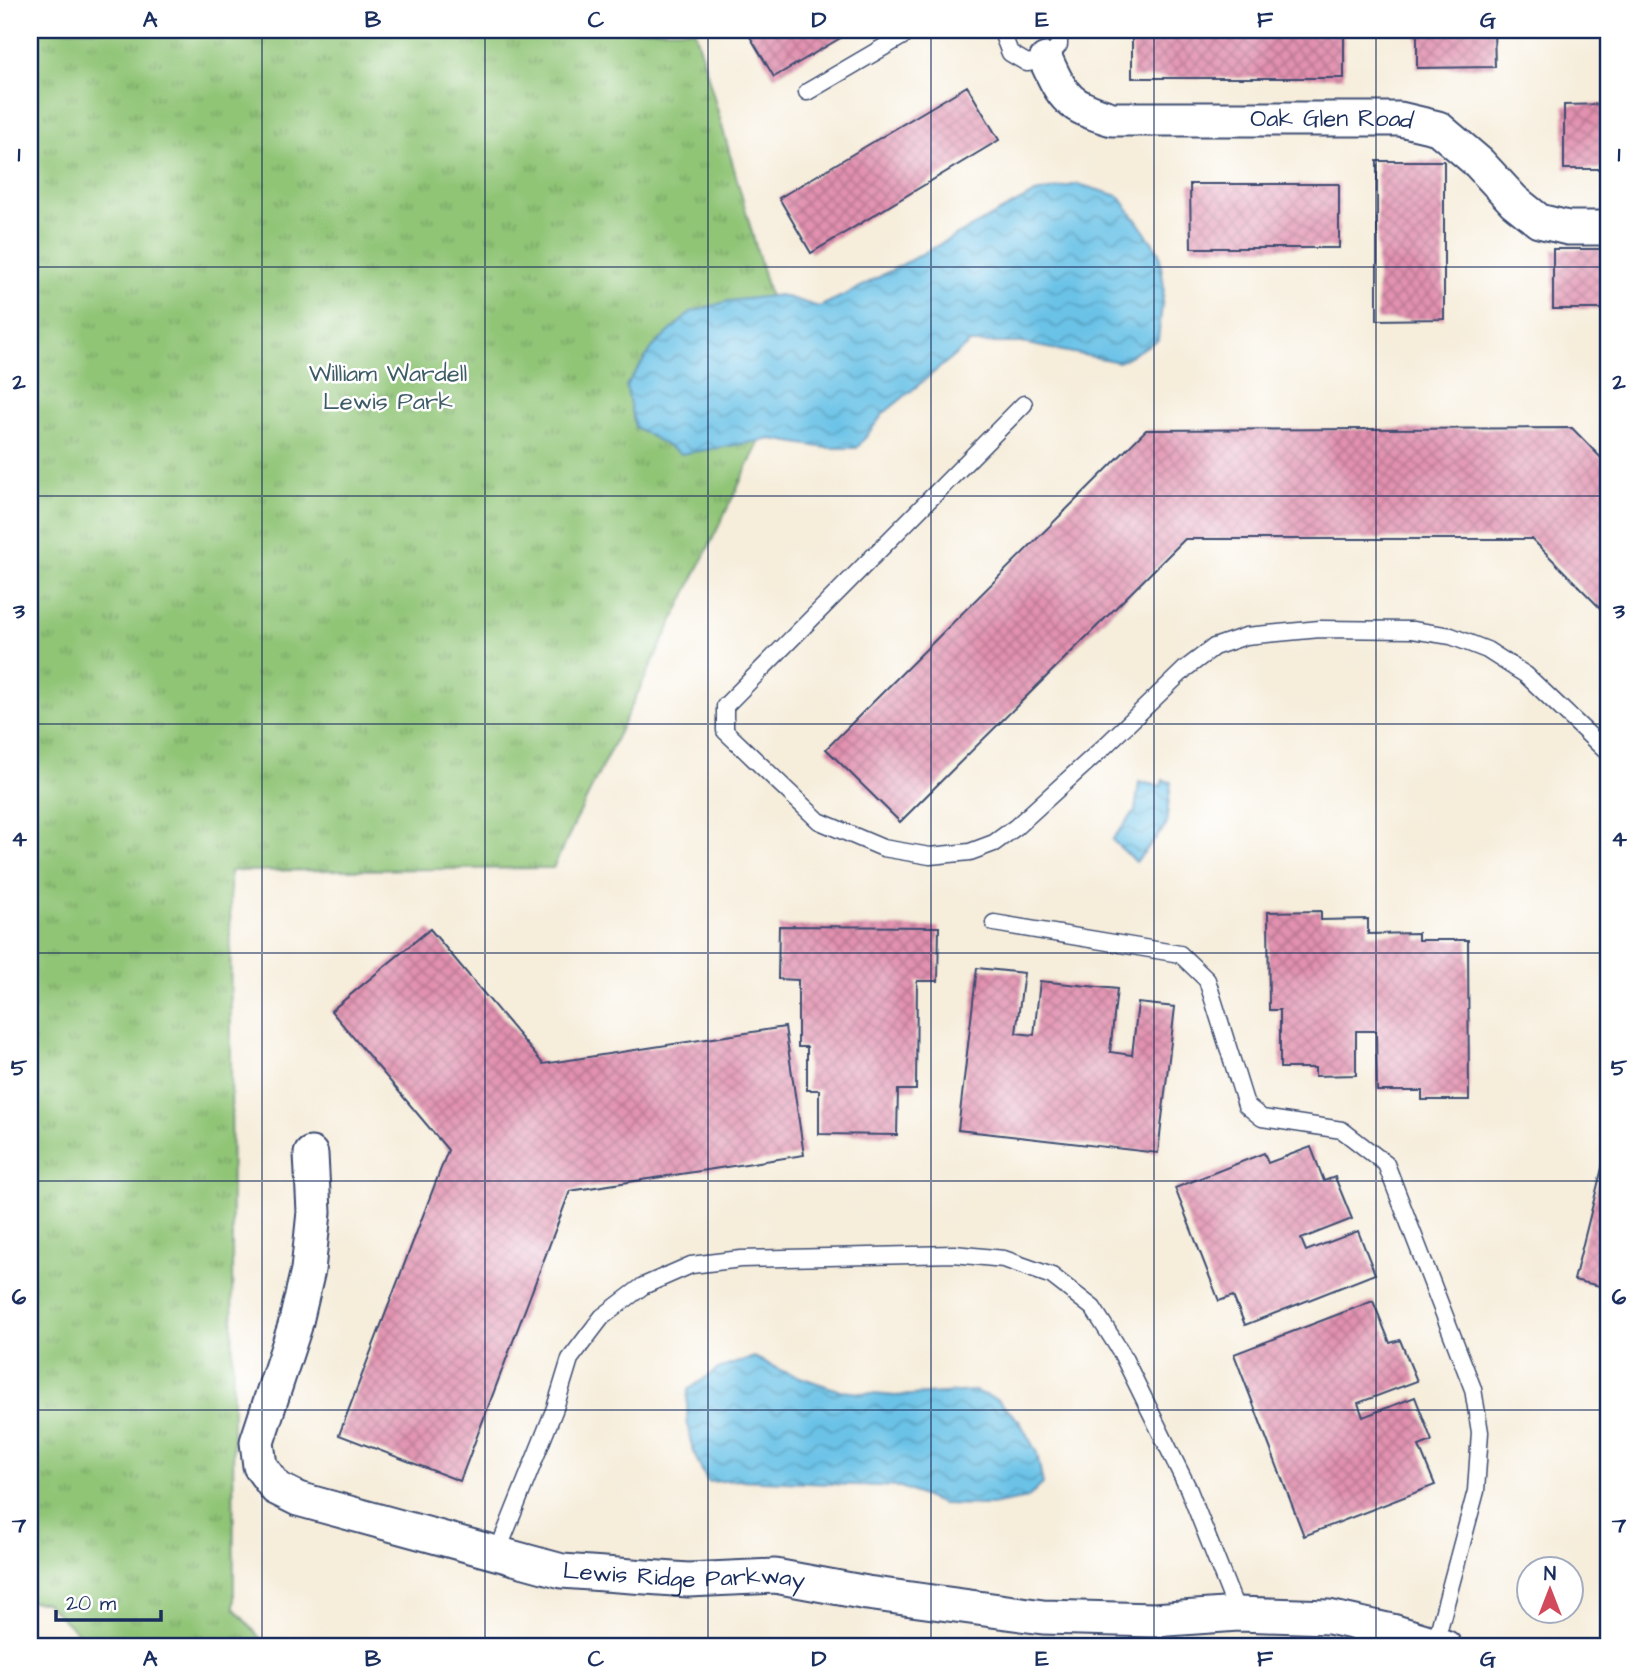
<svg xmlns="http://www.w3.org/2000/svg" width="1638" height="1677" font-family="'Architects Daughter',sans-serif">
<style>
.grass{fill:url(#grass-tufts);stroke:#567a6a;stroke-width:2}
.water{fill:url(#water-waves);stroke:#4278a2;stroke-width:2}
.building{fill:url(#building-cross-hatch)}
.lines{fill:none;stroke-linecap:round;stroke-linejoin:round}
.service-casing{stroke:#3c4c71;stroke-width:19}
.minor-casing{stroke:#3c4c71;stroke-width:37}
.service{stroke:#fff;stroke-width:16}
.minor{stroke:#fff;stroke-width:33}
.grid{fill:none;stroke:#1b2f5e;stroke-width:2;stroke-opacity:0.55}
.labels{text-anchor:middle;dominant-baseline:central;stroke-width:5;stroke-linejoin:round;paint-order:stroke}
.street-label{font-size:24px;fill:#1b2f5e;stroke:#fff}
.park-label{font-size:24px;fill:#3e5c65;stroke:#fff}
.neatline{fill:none;stroke:#1b2f5e;stroke-width:2.5}
.grid-label{font-size:23px;text-anchor:middle;font-weight:bold;fill:#1b2f5e}
</style>
<defs>
<pattern id="grass-tufts" width="24" height="20" patternUnits="userSpaceOnUse" patternTransform="scale(1.75)"><rect width="24" height="20" fill="#90c576"/><path d="M3 7l-1-3M5 7V3M7 7l1-3M15 17l-1-3M17 17v-4M19 17l1-3" fill="none" stroke="#75a064"/></pattern>
<pattern id="water-waves" width="16" height="10" patternUnits="userSpaceOnUse" patternTransform="scale(1.75)"><rect width="16" height="10" fill="#6ac2e7"/><path d="M0 5q4-4 8 0t8 0" fill="none" stroke="#569ebe"/></pattern>
<pattern id="building-cross-hatch" width="8" height="8" patternUnits="userSpaceOnUse" patternTransform="scale(1.75)"><rect width="8" height="8" fill="#e291af"/><path d="M0 0l8 8M0 8l8-8" fill="none" stroke="#b67792"/></pattern>
</defs>
<rect width="100%" height="100%" fill="#fff"/>
<filter id="ink" filterUnits="userSpaceOnUse"><feTurbulence type="fractalNoise" baseFrequency=".0143" numOctaves="2"/><feDisplacementMap in="SourceGraphic" scale="14" xChannelSelector="R" yChannelSelector="G"/><feConvolveMatrix kernelMatrix="1 2 1 2 8 2 1 2 1" color-interpolation-filters="sRGB"/></filter>
<filter id="wash" filterUnits="userSpaceOnUse"><feTurbulence type="fractalNoise" baseFrequency=".00686" numOctaves="4" result="noise"/><feDisplacementMap in="SourceGraphic" scale="28" xChannelSelector="R" yChannelSelector="G"/><feGaussianBlur stdDeviation="1.57" result="paint"/><feColorMatrix in="noise" values="0 0 0 0 0 0 0 0 0 0 0 0 0 0 0 0 0 1.4 0 .05"/><feComposite in="paint" operator="in"/></filter>
<g filter="url(#wash)">
<rect width="100%" height="100%" fill="#f6edda"/>
<path class="grass" d="M 30,30 L 695,30 L 792,375 L 553,868 L 230,871 L 234,1608 L 268,1647 L 93,1647 L 45,1602 L 30,1602 Z"/>
<path class="water" d="M 1078,184 L 1119,196 L 1159,252 L 1164,287 L 1158,340 L 1119,362 L 1022,343 L 970,343 L 884,413 L 857,448 L 826,448 L 772,439 L 681,454 L 635,427 L 626,386 L 653,347 L 691,312 L 729,301 L 780,295 L 819,307 L 853,291 L 1035,193 Z
M 1163,780 L 1171,782 L 1166,826 L 1136,862 L 1112,840 L 1135,811 L 1139,782 L 1161,786 Z
M 754,1357 L 782,1371 L 841,1391 L 895,1396 L 975,1391 L 998,1400 L 1020,1422 L 1037,1453 L 1043,1484 L 1027,1498 L 991,1505 L 942,1504 L 901,1487 L 740,1480 L 708,1482 C 689,1449 685,1427 688,1390 L 718,1369 Z"/>
<g id="blocks">
<path class="building" d="M 746,30 L 854,30 L 774,77 Z
M 1132,30 L 1344,30 L 1344,78 L 1132,78 Z
M 1417,30 L 1494,30 L 1495,67 L 1417,68 Z
M 967,86 L 999,140 L 811,253 L 779,198 Z
M 1608,104 L 1608,169 L 1564,169 L 1564,105 Z
M 1377,161 L 1444,161 L 1444,319 L 1377,320 Z
M 1190,184 L 1339,184 L 1339,248 L 1191,248 Z
M 1553,249 L 1608,249 L 1608,309 L 1553,309 Z
M 1572,428 L 1608,465 L 1608,616 L 1532,539 L 1185,539 L 900,822 L 826,749 L 1146,430 Z
M 1321,911 L 1321,920 L 1368,919 L 1368,934 L 1418,933 L 1418,940 L 1468,940 L 1469,1100 L 1422,1100 L 1422,1091 L 1377,1091 L 1376,1031 L 1356,1031 L 1356,1075 L 1315,1076 L 1315,1068 L 1280,1068 L 1280,1010 L 1269,1010 L 1268,912 Z
M 779,926 L 939,927 L 938,981 L 917,981 L 916,1090 L 898,1090 L 897,1135 L 819,1134 L 819,1090 L 807,1090 L 807,1047 L 798,1047 L 798,980 L 778,979 Z
M 430,929 L 543,1064 L 785,1027 L 804,1155 L 570,1191 L 460,1481 L 339,1435 L 448,1150 L 331,1011 Z
M 977,968 L 1024,973 L 1016,1033 L 1034,1035 L 1040,981 L 1117,989 L 1110,1052 L 1132,1055 L 1138,1003 L 1175,1007 L 1158,1153 L 958,1130 Z
M 1311,1147 L 1324,1181 L 1335,1177 L 1352,1219 L 1301,1239 L 1306,1251 L 1358,1231 L 1375,1274 L 1245,1325 L 1233,1296 L 1219,1301 L 1175,1188 L 1264,1153 L 1268,1163 Z
M 1604,1160 L 1608,1161 L 1608,1288 L 1574,1280 Z
M 1373,1301 L 1390,1343 L 1400,1340 L 1417,1381 L 1358,1403 L 1363,1417 L 1415,1397 L 1432,1441 L 1419,1446 L 1435,1485 L 1304,1536 L 1234,1354 Z"/>
</g>
</g>
<g filter="url(#ink)">
<use href="#blocks" fill-opacity="0" stroke="#3c4c71" stroke-width="2"/>
<g class="lines">
<defs>
<path id="service" d="M 1005,30 L 1003,35 L 1010,53 L 1027,63 L 1046,60 L 1059,45 L 1059,30
M 807,92 L 913,30
M 1024,404 L 725,706 L 725,731 L 819,821 L 883,848 L 930,856 L 970,852 L 994,843 L 1016,827 L 1106,745 L 1185,669 L 1214,647 L 1246,636 L 1320,629 L 1412,630 L 1451,636 L 1487,650 L 1526,675 L 1608,753
M 994,923 L 1180,954 L 1207,980 L 1246,1105 L 1262,1118 L 1342,1130 L 1386,1164 L 1473,1389 L 1480,1432 L 1476,1491 L 1435,1644
M 497,1553 L 555,1408 L 570,1359 L 602,1317 L 643,1286 L 691,1265 L 741,1259 L 954,1254 L 1004,1259 L 1052,1276 L 1093,1308 L 1121,1352 L 1188,1488 L 1238,1614"/>
<g id="minor">
<path id="s1" d="M 1046,60 C 1064,100 1069,106 1112,119 L 1400,119 L 1438,128 L 1479,163 L 1514,201 L 1539,221 L 1568,228 L 1608,228"/>
<path id="s2" d="M 311,1154 L 314,1212 L 308,1270 L 295,1326 L 257,1442 L 260,1466 L 276,1488 L 298,1499 L 562,1571 L 688,1580 L 775,1576 L 867,1593 L 1043,1617 L 1154,1620 L 1238,1614 L 1329,1617 L 1392,1631 L 1445,1647"/>
</g>
</defs>
<use href="#service" class="service-casing"/>
<use href="#minor" class="minor-casing"/>
<use href="#service" class="service"/>
<use href="#minor" class="minor"/>
</g>
</g>
<path class="grid" d="M 262,30 L 262,1647M 485,30 L 485,1647M 708,30 L 708,1647M 931,30 L 931,1647M 1154,30 L 1154,1647M 1376,30 L 1376,1647M 30,267 L 1608,267M 30,496 L 1608,496M 30,724 L 1608,724M 30,953 L 1608,953M 30,1181 L 1608,1181M 30,1410 L 1608,1410"/>
<g class="labels">
<g class="street-label">
<text stroke="none"><textPath href="#s1" startOffset="313">Oak Glen Road</textPath></text>
<text stroke="none"><textPath href="#s2" startOffset="768">Lewis Ridge Parkway</textPath></text>
</g>
<g class="park-label">
<text x="388" y="374">William Wardell<tspan x="388" dy="28">Lewis Park</tspan></text>
</g>
</g>
<rect width="1638" height="1677" fill="none" stroke="#fff" stroke-width="77"/>
<g transform="translate(1550 1590)"><circle r="33" fill="#ffffff" stroke="#a4acbf" stroke-width="2"/>
<path d="M0-5L12 26L0 18L-12 26Z" fill="#d1495b"/>
<text y="-10" font-size="19" font-weight="bold" text-anchor="middle" fill="#1b2f5e">N</text>
</g>
<path d="M56 1610v10h105v-10" fill="none" stroke="#1b2f5e" stroke-width="3.5"/>
<text x="66" y="1610" font-size="21" fill="#1b2f5e" stroke="#ffffff" stroke-width="5" paint-order="stroke">20 m</text>
<rect x="38" y="38" width="1562" height="1600" class="neatline"/>
<g class="grid-label">
<text x="150" y="27">A</text>
<text x="373" y="27">B</text>
<text x="596" y="27">C</text>
<text x="819" y="27">D</text>
<text x="1042" y="27">E</text>
<text x="1265" y="27">F</text>
<text x="1488" y="27">G</text>
<text x="19" y="161">1</text>
<text x="1619" y="161">1</text>
<text x="19" y="389">2</text>
<text x="1619" y="389">2</text>
<text x="19" y="618">3</text>
<text x="1619" y="618">3</text>
<text x="19" y="846">4</text>
<text x="1619" y="846">4</text>
<text x="19" y="1075">5</text>
<text x="1619" y="1075">5</text>
<text x="19" y="1304">6</text>
<text x="1619" y="1304">6</text>
<text x="19" y="1532">7</text>
<text x="1619" y="1532">7</text>
<text x="150" y="1666">A</text>
<text x="373" y="1666">B</text>
<text x="596" y="1666">C</text>
<text x="819" y="1666">D</text>
<text x="1042" y="1666">E</text>
<text x="1265" y="1666">F</text>
<text x="1488" y="1666">G</text>
</g>
</svg>
